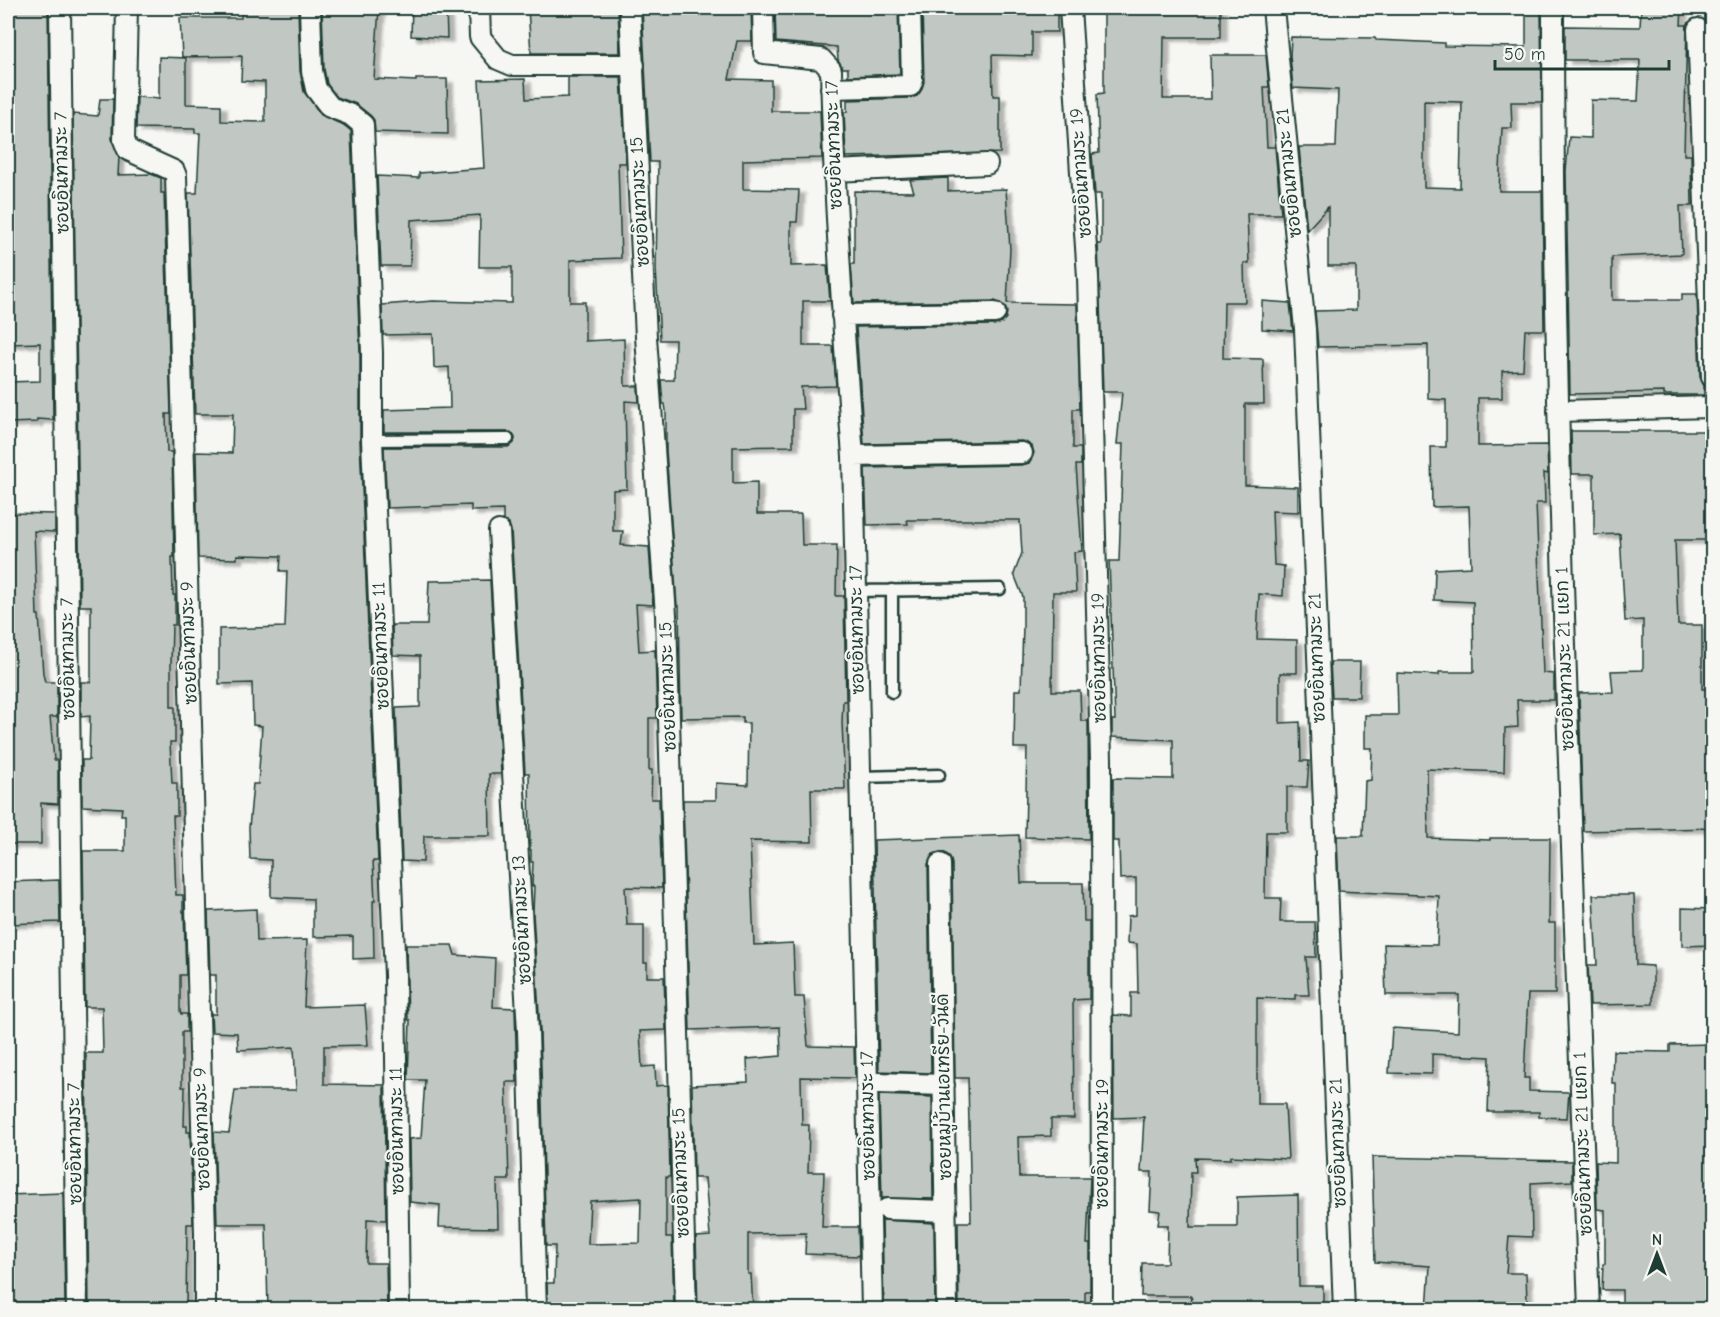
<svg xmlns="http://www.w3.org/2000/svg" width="1720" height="1317" font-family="'Comic Neue','Playpen Sans Thai',sans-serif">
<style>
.building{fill:#c1c8c3;stroke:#1f3d34;stroke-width:1.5;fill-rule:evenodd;filter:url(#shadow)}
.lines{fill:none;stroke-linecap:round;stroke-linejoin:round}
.lane-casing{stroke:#1f3d34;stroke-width:15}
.street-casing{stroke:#1f3d34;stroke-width:24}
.lane{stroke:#f6f6f2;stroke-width:10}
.street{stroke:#f6f6f2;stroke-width:20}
.labels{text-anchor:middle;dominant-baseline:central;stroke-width:4.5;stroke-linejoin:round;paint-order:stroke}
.street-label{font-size:18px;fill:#1f3d34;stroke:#f6f6f2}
</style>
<defs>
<filter id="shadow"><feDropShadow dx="6" dy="4" stdDeviation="1.5" flood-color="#0004"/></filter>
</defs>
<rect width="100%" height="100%" fill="#f6f6f2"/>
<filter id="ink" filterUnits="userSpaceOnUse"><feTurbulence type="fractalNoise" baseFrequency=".0167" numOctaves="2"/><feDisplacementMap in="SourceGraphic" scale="12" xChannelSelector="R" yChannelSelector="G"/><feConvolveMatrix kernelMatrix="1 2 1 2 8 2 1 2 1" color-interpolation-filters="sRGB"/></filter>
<g filter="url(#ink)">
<path class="building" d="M 8,8 L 48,8 L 53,420 L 37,419 L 37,422 L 8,423 L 8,382 L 40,381 L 40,343 L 8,344 L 8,179 L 12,179 L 12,119 L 8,119 Z
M 241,8 L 298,8 L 300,71 L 304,92 L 321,115 L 345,126 L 351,131 L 360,353 L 360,441 L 378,861 L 373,861 L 375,901 L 373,901 L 374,958 L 353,959 L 353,936 L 313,937 L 313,899 L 271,897 L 271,860 L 250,859 L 249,828 L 253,784 L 258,784 L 262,726 L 253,725 L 252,683 L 219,684 L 219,629 L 285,627 L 287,571 L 280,571 L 281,556 L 237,555 L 237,559 L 198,558 L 196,452 L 232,453 L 233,414 L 195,414 L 188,193 L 197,193 L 200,133 L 195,133 L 195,129 L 136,128 L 137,97 L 159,99 L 159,57 L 186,58 L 186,104 L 221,105 L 221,121 L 265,122 L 265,82 L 241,81 L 242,56 L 182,57 L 180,18 L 241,18 Z
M 322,8 L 379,8 L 374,79 L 416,81 L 416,79 L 447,79 L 448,134 L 375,132 L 374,120 L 371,116 L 356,104 L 337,97 L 327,84 L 324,69 Z
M 412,8 L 446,8 L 447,38 L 411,36 Z
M 528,8 L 618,8 L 620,53 L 531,53 Z
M 642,8 L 751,8 L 752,41 L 737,41 L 729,79 L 771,80 L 771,111 L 820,111 L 822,158 L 743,160 L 743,189 L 799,190 L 797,222 L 791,222 L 791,266 L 827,265 L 830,301 L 803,301 L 803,346 L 833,346 L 836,386 L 801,387 L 803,409 L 793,409 L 793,446 L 733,447 L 733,483 L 757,482 L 757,514 L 801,514 L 802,545 L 837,545 L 836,596 L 844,596 L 846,701 L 843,701 L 842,722 L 845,789 L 811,789 L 812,842 L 750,841 L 754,945 L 793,943 L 795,997 L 804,997 L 808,1046 L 854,1047 L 855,1078 L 801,1077 L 802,1125 L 809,1125 L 808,1172 L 824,1172 L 822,1227 L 858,1227 L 859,1256 L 805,1254 L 806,1233 L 748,1234 L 748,1274 L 751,1274 L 753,1310 L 698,1310 L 696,1237 L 710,1236 L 705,1178 L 694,1178 L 692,1085 L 748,1082 L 747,1059 L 781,1056 L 780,1027 L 690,1030 L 683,800 L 716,800 L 716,783 L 748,785 L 749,723 L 743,723 L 743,717 L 681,718 L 679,606 L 677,606 L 666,450 L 666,411 L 665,404 L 663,404 L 661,380 L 674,380 L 675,340 L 660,340 L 656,268 L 658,162 L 650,162 Z
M 775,8 L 898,8 L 900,74 L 848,76 L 848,68 L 843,68 L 838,60 L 837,47 L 776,42 Z
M 922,8 L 1057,8 L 1057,32 L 1032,32 L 1032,56 L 992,55 L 993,96 L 1000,96 L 1000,153 L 846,157 L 844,112 L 847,112 L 847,100 L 910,98 L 917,96 L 921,91 L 924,82 Z
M 1104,8 L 1221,8 L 1221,37 L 1164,37 L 1163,99 L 1211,99 L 1210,55 L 1266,55 L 1269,87 L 1264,87 L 1267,147 L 1275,147 L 1281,214 L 1247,214 L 1249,263 L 1244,263 L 1245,302 L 1224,302 L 1223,358 L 1263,359 L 1264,404 L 1245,404 L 1245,485 L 1298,487 L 1298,512 L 1272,511 L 1274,565 L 1284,566 L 1283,596 L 1259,594 L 1257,639 L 1297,640 L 1297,673 L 1280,673 L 1280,723 L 1300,722 L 1301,761 L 1309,761 L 1307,787 L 1287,787 L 1287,832 L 1266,832 L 1265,898 L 1281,898 L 1280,922 L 1315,922 L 1316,957 L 1306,957 L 1309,995 L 1295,995 L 1295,999 L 1257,998 L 1257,1104 L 1285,1104 L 1288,1159 L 1231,1156 L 1231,1159 L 1195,1158 L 1196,1172 L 1191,1172 L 1190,1227 L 1237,1227 L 1237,1197 L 1298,1195 L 1299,1286 L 1323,1286 L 1323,1310 L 1223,1310 L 1223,1307 L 1191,1305 L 1192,1296 L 1141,1296 L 1142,1263 L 1167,1263 L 1168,1225 L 1158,1225 L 1160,1211 L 1150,1210 L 1152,1172 L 1141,1172 L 1144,1117 L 1114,1118 L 1113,1015 L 1131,1016 L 1131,993 L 1138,993 L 1137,944 L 1127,943 L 1128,916 L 1136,915 L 1136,878 L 1120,879 L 1119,841 L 1113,841 L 1113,778 L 1173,779 L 1173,740 L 1112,737 L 1112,720 L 1115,720 L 1109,561 L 1119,561 L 1123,444 L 1117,444 L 1122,392 L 1103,392 L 1098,244 L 1101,244 L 1101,194 L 1095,194 L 1092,154 L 1099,153 L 1097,94 L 1104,93 Z
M 1641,8 L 1682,8 L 1681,25 L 1687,25 L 1684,155 L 1691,155 L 1692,206 L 1680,206 L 1682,254 L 1612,257 L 1612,300 L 1682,300 L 1682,294 L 1697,294 L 1700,377 L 1704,386 L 1704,395 L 1664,395 L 1664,392 L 1570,394 L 1566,171 L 1569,137 L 1591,138 L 1591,100 L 1638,101 L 1640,60 L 1565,60 L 1565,26 L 1640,27 Z
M 1526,11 L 1541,11 L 1542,102 L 1511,102 L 1512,128 L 1502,128 L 1499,191 L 1542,191 L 1544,330 L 1525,330 L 1523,370 L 1502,371 L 1502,398 L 1478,398 L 1478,446 L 1547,445 L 1548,474 L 1544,473 L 1545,503 L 1536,503 L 1543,673 L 1554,674 L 1554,700 L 1517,700 L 1518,727 L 1505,728 L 1504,772 L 1427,769 L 1428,838 L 1490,840 L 1490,838 L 1550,838 L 1549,923 L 1555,923 L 1555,994 L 1528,994 L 1524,1078 L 1529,1078 L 1529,1091 L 1569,1092 L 1567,1118 L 1539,1117 L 1539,1112 L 1488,1112 L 1490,1057 L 1432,1054 L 1432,1074 L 1389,1073 L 1392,1028 L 1458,1032 L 1459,995 L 1386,995 L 1384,944 L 1437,945 L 1439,896 L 1339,891 L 1337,836 L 1363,836 L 1365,781 L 1371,780 L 1372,748 L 1365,748 L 1365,715 L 1398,715 L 1397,673 L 1439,675 L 1439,672 L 1474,672 L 1473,602 L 1434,600 L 1435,569 L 1471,567 L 1469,506 L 1432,507 L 1431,447 L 1446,447 L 1446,400 L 1428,399 L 1428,345 L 1318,347 L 1315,311 L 1356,310 L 1356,266 L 1328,266 L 1328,207 L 1307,230 L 1299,147 L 1336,147 L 1338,90 L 1293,88 L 1290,56 L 1291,37 L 1375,38 L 1376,40 L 1444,43 L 1444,46 L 1526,47 ZM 1424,101 L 1462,102 L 1460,188 L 1424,187 Z
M 568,77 L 621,77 L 626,163 L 618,163 L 621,258 L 570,260 L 570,302 L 585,302 L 585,341 L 624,339 L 625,386 L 638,386 L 639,402 L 625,401 L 627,489 L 613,490 L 613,531 L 623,531 L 621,545 L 649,547 L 653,605 L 636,604 L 639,651 L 655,650 L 657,718 L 649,718 L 649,770 L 652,770 L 651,799 L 659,799 L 662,888 L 625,887 L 627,925 L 644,925 L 644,963 L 647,963 L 647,977 L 664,977 L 666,1030 L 640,1031 L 642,1067 L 655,1066 L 656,1086 L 668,1085 L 670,1177 L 666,1177 L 666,1237 L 672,1237 L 674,1310 L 548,1310 L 547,1283 L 554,1283 L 555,1246 L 546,1246 L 540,1031 L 533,913 L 534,886 L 532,886 L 533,862 L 531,862 L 531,850 L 530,850 L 529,773 L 525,773 L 511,530 L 509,524 L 503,520 L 503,510 L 471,511 L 471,505 L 387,508 L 384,447 L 508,447 L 514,443 L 515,438 L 512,433 L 508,432 L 384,432 L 384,410 L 450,408 L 449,367 L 434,368 L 433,334 L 383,335 L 382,305 L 433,301 L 512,303 L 512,267 L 479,267 L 480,215 L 411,220 L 410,266 L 381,266 L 377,176 L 419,178 L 419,173 L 484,168 L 479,80 L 525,79 L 526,99 L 568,97 ZM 641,1198 L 640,1243 L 588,1244 L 590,1201 Z
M 100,99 L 113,99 L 112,140 L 119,157 L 118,175 L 151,174 L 161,178 L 161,193 L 164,193 L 171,414 L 166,414 L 167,452 L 172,452 L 174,557 L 172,557 L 173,595 L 175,595 L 175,625 L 172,625 L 171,664 L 171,707 L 175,707 L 175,742 L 170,742 L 172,783 L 177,783 L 177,816 L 173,816 L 176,895 L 183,895 L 183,912 L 184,912 L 186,975 L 180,975 L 180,1011 L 181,1014 L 187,1014 L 187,1032 L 182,1032 L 182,1087 L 185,1087 L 184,1126 L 187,1126 L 187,1132 L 190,1132 L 193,1224 L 187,1224 L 186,1310 L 89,1310 L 86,1053 L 103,1053 L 102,1007 L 85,1007 L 83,851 L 125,851 L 125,815 L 121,815 L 122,808 L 82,806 L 82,760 L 89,760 L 90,716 L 81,717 L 81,682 L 91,682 L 91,606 L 80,606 L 73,114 L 98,116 Z
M 948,178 L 948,191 L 1006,189 L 1010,249 L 1007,303 L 1077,304 L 1080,409 L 1073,409 L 1073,448 L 1081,448 L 1081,465 L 1076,465 L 1082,551 L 1074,552 L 1076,592 L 1053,592 L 1052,691 L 1080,691 L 1081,721 L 1088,721 L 1089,839 L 1025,837 L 1027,748 L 1014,748 L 1015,690 L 1021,690 L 1023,626 L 1023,597 L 1014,574 L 1022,553 L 1020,520 L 907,520 L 908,524 L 867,525 L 865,468 L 1022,465 L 1029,463 L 1034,453 L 1032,446 L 1022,441 L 864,444 L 856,327 L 995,325 L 1002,323 L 1006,318 L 1007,312 L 1005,306 L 995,301 L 854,303 L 851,264 L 854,264 L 854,191 L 914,192 L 910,180 Z
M 1262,301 L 1290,303 L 1293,331 L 1262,329 Z
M 1571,431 L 1709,431 L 1713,540 L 1675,540 L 1678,625 L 1702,625 L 1702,689 L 1713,689 L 1713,757 L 1710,757 L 1713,781 L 1713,828 L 1583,831 L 1579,693 L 1613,692 L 1611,671 L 1643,670 L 1643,620 L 1625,621 L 1620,534 L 1594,535 L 1594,474 L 1572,474 Z
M 8,513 L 55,514 L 55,532 L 34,531 L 37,615 L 39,615 L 43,674 L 45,682 L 57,682 L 57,717 L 50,717 L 54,760 L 58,760 L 58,804 L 41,803 L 41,844 L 8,844 Z
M 490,580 L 501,774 L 489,774 L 490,836 L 424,836 L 423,862 L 402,861 L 396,708 L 420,707 L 420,656 L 393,655 L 392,625 L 427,625 L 429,581 Z
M 1330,662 L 1360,662 L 1359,697 L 1332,697 Z
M 1019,835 L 1021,883 L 1083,883 L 1084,921 L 1089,921 L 1089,999 L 1073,1000 L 1074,1119 L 1051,1119 L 1051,1136 L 1018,1137 L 1019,1177 L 1090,1177 L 1087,1244 L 1090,1244 L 1090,1291 L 1085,1291 L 1085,1310 L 959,1310 L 958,1222 L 971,1222 L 968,1078 L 955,1078 L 952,864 L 950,857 L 945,853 L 939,852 L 933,854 L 928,864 L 931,1073 L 879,1071 L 874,840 Z
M 59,880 L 60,922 L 8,924 L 8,882 Z
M 1593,895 L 1634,895 L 1636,965 L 1653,966 L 1653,1004 L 1590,1005 L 1588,965 L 1597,965 Z
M 1682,908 L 1713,909 L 1713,945 L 1682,946 Z
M 256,909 L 257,941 L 307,940 L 304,1007 L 365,1005 L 368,1045 L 324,1046 L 324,1084 L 384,1085 L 386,1220 L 367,1219 L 366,1263 L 386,1263 L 387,1310 L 268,1310 L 266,1224 L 217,1224 L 214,1132 L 229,1133 L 235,1090 L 296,1090 L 294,1047 L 238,1050 L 237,1033 L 212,1032 L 211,1014 L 216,1014 L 216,975 L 210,975 L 208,911 Z
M 406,945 L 452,945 L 455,955 L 495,958 L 493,1007 L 515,1008 L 517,1082 L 506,1082 L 509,1180 L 497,1180 L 498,1228 L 439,1227 L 440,1205 L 410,1202 L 409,1139 L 421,1138 L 425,1080 L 408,1080 L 410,1020 L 408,1020 Z
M 1713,1044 L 1713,1310 L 1622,1309 L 1622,1290 L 1602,1290 L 1603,1264 L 1605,1264 L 1605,1210 L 1597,1209 L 1596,1162 L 1616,1163 L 1616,1083 L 1612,1083 L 1613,1051 L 1670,1052 L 1670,1045 Z
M 879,1095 L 932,1097 L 933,1199 L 882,1198 Z
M 1372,1157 L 1572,1161 L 1572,1181 L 1531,1183 L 1532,1237 L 1509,1236 L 1506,1273 L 1526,1273 L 1527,1302 L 1481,1302 L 1481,1310 L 1427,1310 L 1430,1266 L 1375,1262 Z
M 63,1193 L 65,1302 L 8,1302 L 8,1195 Z
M 882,1220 L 934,1223 L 935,1310 L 884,1310 Z"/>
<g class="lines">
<defs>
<path id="lane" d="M 372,440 L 508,439
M 892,590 L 892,692
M 856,591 L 1000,589
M 860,777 L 939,775"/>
<path id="street" d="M 60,8 L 77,1310
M 127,8 L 124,140 L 128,150 L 174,171 L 176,176 L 205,1233 L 205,1310
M 310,8 L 312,71 L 316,89 L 330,107 L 351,115 L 363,125 L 372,353 L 372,440 L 395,975 L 399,1310
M 479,8 L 480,37 L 498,59 L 512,65 L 634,65
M 630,8 L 646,337 L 666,615 L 686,1310
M 763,8 L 764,53 L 821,59 L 831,70 C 834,199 843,328 853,456 L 872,1310
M 1070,8 L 1088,277 L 1101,759 L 1102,1310
M 1273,8 L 1305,329 L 1344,1310
M 1553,8 C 1553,442 1574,876 1589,1310
M 1698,29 L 1712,377
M 831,88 L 910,86 L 912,82 L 910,8
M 834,171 L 987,164
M 842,315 L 995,313
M 1558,411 L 1712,407
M 853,456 L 1022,453
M 499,531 L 528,1031 L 536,1310
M 940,864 L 947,1310
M 878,1083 L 944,1085
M 887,1209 L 946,1211"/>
</defs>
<use href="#lane" class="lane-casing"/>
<use href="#street" class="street-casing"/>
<use href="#lane" class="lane"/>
<use href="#street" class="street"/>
</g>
</g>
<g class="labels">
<g class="street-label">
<text transform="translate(834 145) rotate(-92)">ซอยอินทามระ 17</text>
<text transform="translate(62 173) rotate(-91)">ซอยอินทามระ 7</text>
<text transform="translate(1081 173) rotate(-94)">ซอยอินทามระ 19</text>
<text transform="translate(1289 173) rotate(-96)">ซอยอินทามระ 21</text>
<text transform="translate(640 202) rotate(-93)">ซอยอินทามระ 15</text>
<text transform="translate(857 630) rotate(-91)">ซอยอินทามระ 17</text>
<text transform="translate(189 643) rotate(-92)">ซอยอินทามระ 9</text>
<text transform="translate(381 646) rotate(-92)">ซอยอินทามระ 11</text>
<text transform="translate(1099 658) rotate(-91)">ซอยอินทามระ 19</text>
<text transform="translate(1317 658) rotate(-92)">ซอยอินทามระ 21</text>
<text transform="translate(68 659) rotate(-91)">ซอยอินทามระ 7</text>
<text transform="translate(1565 659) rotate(-92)">ซอยอินทามระ 21 แยก 1</text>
<text transform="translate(668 687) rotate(-92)">ซอยอินทามระ 15</text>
<text transform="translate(522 920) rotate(-93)">ซอยอินทามระ 13</text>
<text transform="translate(944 1087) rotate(-91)">ซอยหมู่บ้านเอเทรีย-วันดี</text>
<text transform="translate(868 1116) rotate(-91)">ซอยอินทามระ 17</text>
<text transform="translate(202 1129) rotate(-92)">ซอยอินทามระ 9</text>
<text transform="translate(397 1131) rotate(-91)">ซอยอินทามระ 11</text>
<text transform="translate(1338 1143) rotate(-92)">ซอยอินทามระ 21</text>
<text transform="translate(75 1144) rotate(-91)">ซอยอินทามระ 7</text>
<text transform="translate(1102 1144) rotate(-90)">ซอยอินทามระ 19</text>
<text transform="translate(1583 1144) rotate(-92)">ซอยอินทามระ 21 แยก 1</text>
<text transform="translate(681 1173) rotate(-92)">ซอยอินทามระ 15</text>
</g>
</g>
<rect width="1720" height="1317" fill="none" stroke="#f6f6f2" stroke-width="30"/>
<rect x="15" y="15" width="1690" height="1287" fill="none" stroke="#1f3d34" stroke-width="2" filter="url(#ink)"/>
<g transform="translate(1657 1254)" stroke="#f6f6f2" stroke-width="4.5" paint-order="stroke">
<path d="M0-4.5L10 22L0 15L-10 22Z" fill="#1f3d34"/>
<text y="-9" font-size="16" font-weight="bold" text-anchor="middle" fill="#1f3d34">N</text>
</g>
<path d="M1495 60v9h174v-9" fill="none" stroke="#1f3d34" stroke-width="3"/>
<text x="1504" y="60" font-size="18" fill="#1f3d34" stroke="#f6f6f2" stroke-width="4.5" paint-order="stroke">50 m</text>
</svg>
